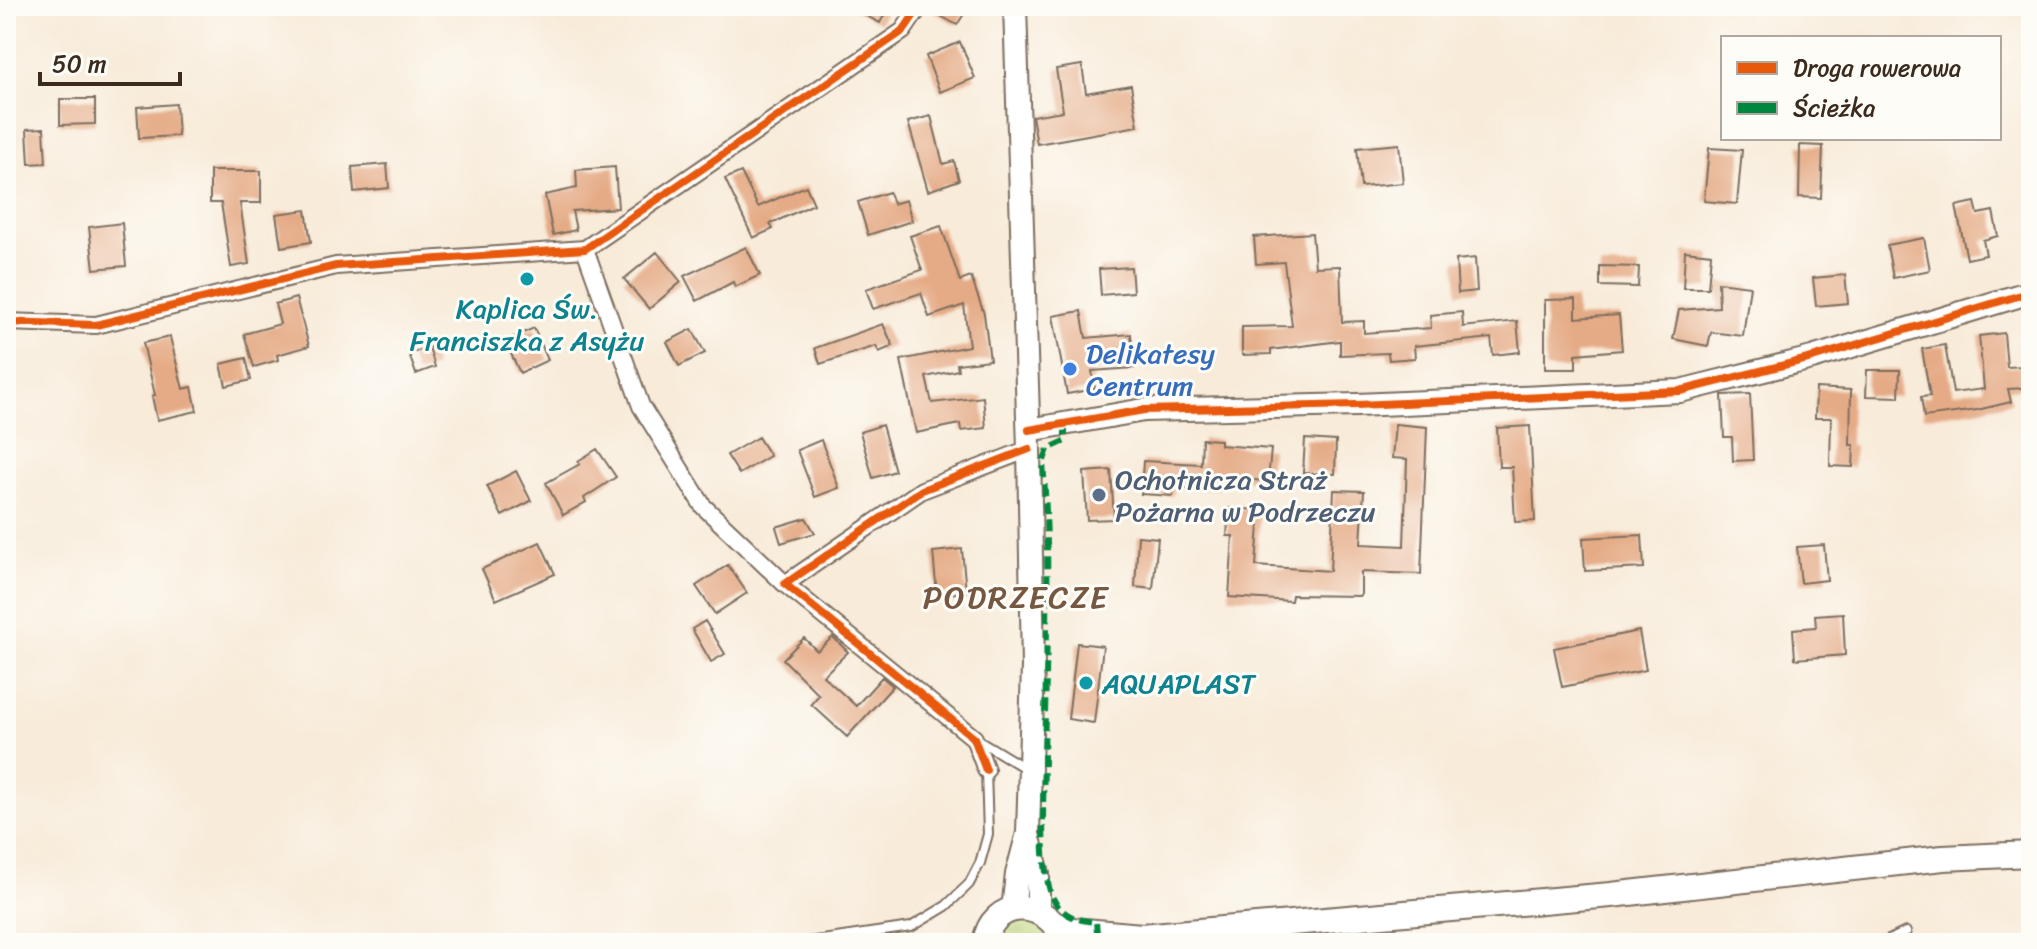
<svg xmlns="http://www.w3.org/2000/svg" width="2037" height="949" font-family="Sriracha,sans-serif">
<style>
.grass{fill:url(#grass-tufts);stroke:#7c804c;stroke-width:2}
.building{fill:#e5ab86}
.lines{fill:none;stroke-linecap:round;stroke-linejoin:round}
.lane-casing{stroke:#7d6e5f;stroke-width:12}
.street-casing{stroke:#7d6e5f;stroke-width:20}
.secondary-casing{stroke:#7d6e5f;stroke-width:26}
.primary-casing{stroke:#7d6e5f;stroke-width:28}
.lane{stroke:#fff;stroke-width:8}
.street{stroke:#fff;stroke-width:16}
.secondary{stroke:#fff;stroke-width:22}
.primary{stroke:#fff;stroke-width:24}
.quiet{stroke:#00873e;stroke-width:6;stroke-dasharray:12 6;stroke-linecap:butt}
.cycleway-casing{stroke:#fdfcf7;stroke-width:13}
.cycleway{stroke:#e8590c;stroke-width:8}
.culture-dot{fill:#0f9aa8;stroke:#fdfcf7;stroke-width:3}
.shop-dot{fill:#3f7fe0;stroke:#fdfcf7;stroke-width:3}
.service-dot{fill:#5c6f8a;stroke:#fdfcf7;stroke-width:3}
.labels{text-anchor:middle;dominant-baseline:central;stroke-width:6;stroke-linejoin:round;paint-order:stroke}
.culture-label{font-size:28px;fill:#0d838f;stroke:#fdfcf7}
.shop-label{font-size:28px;fill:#366cbe;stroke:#fdfcf7;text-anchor:start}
.service-label{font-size:28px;fill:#4e5e75;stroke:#fdfcf7;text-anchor:start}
.quarter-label{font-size:32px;letter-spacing:2px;fill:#765742;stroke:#fdfcf7}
</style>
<defs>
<pattern id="grass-tufts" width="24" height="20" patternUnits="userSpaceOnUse" patternTransform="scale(2)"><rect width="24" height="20" fill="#bdd579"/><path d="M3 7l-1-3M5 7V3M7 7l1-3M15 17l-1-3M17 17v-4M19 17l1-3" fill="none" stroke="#a3b768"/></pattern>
</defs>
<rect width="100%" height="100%" fill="#fdfcf7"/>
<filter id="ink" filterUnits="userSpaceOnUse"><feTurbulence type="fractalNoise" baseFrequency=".0125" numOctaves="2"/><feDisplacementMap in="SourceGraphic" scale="16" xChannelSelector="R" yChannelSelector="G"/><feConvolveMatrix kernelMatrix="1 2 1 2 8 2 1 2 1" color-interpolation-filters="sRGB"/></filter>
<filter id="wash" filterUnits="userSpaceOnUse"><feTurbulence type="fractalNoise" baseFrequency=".006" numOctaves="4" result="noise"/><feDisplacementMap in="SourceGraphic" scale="32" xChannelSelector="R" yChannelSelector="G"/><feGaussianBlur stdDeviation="1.8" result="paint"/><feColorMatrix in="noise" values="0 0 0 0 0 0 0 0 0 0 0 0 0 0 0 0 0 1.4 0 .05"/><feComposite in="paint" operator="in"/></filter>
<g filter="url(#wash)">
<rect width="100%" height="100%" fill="#f8ebd9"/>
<path class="grass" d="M 1018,919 L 1038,921 L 1054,943 L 996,943 L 1002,929 Z"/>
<g id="blocks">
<path class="building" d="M 847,6 L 889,6 L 880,23 Z
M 931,6 L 969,6 L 957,25 L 930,10 Z
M 960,42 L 975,78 L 940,92 L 926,56 Z
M 1082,65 L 1086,93 L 1131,85 L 1138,126 L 1037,144 L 1032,116 L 1063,111 L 1056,69 Z
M 60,99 L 95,99 L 95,124 L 60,125 Z
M 176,104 L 178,136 L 139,138 L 137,107 Z
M 931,116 L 943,164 L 954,161 L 959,180 L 928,191 L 908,122 Z
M 44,128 L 46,163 L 29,164 L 27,129 Z
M 1399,144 L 1403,183 L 1361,187 L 1357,148 Z
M 1800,145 L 1823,146 L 1821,198 L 1799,197 Z
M 1709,148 L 1742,150 L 1737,204 L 1704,201 Z
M 387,164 L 389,188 L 354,192 L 352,167 Z
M 615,167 L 618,208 L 572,211 L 576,230 L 553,235 L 545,195 L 577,188 L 576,170 Z
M 210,171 L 261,171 L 261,203 L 240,203 L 249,264 L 231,267 L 221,203 L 210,203 Z
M 741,172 L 758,207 L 806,186 L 814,204 L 770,224 L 773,229 L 753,238 L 725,179 Z
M 889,192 L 893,204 L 906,200 L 912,221 L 868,235 L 858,202 Z
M 1975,202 L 1978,214 L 1993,211 L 1998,236 L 1983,240 L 1986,255 L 1967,259 L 1956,206 Z
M 306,210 L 311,242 L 281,247 L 276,214 Z
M 122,223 L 126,266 L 94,269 L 89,227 Z
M 941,226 L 960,281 L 971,277 L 984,314 L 990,360 L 957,364 L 958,370 L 926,377 L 932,403 L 983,397 L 986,428 L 961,431 L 960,424 L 916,433 L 901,360 L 969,346 L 964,305 L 929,317 L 921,293 L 873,309 L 866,289 L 922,270 L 910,236 Z
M 1312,233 L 1315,267 L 1340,266 L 1342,322 L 1364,321 L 1364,333 L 1431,328 L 1430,315 L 1462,312 L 1463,327 L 1517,321 L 1520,352 L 1493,355 L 1491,338 L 1414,346 L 1415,358 L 1389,360 L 1388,353 L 1340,355 L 1340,341 L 1271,350 L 1271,354 L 1242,355 L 1242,327 L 1292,326 L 1284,262 L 1256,264 L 1254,237 Z
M 1924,238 L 1930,270 L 1893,278 L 1887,245 Z
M 746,247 L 760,275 L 735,287 L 733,282 L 697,301 L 684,276 Z
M 1685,251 L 1711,254 L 1708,288 L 1683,288 Z
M 657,252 L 681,282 L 649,309 L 624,279 Z
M 1475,258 L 1477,291 L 1458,293 L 1456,260 Z
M 1600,266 L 1639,267 L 1638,287 L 1600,286 Z
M 1131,267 L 1133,292 L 1101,295 L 1099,269 Z
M 1845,275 L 1848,303 L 1816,306 L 1813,278 Z
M 1718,282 L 1750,286 L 1743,336 L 1711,332 L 1708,346 L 1673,339 L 1679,310 L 1719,307 Z
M 296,298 L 309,346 L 277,355 L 278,360 L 254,367 L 244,334 L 280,324 L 275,304 Z
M 1576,299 L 1576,318 L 1619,315 L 1622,350 L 1576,354 L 1576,369 L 1545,369 L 1545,300 Z
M 1081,311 L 1086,338 L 1131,334 L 1134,368 L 1092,371 L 1095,389 L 1067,394 L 1053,316 Z
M 883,324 L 893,346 L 879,352 L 876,346 L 820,364 L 815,348 Z
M 534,328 L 548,360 L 520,373 L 505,341 Z
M 692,329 L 705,353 L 679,366 L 667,342 Z
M 2004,333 L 2007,367 L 2025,366 L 2026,388 L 2008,389 L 2011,402 L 1977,410 L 1924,417 L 1921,397 L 1930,396 L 1922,349 L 1945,345 L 1953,393 L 1984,389 L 1979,336 Z
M 170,337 L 183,389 L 192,387 L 197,411 L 157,420 L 152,396 L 155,395 L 143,343 Z
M 429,347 L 435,367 L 416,374 L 409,354 Z
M 246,358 L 251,380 L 226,386 L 221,364 Z
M 1867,370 L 1900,370 L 1899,397 L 1866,396 Z
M 1816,388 L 1851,390 L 1850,445 L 1854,445 L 1853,467 L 1830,466 L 1831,418 L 1815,418 Z
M 1750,394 L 1753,460 L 1733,461 L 1732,437 L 1724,437 L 1722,395 Z
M 1395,424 L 1427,427 L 1421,574 L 1361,572 L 1361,596 L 1292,595 L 1291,601 L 1229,597 L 1233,536 L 1227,536 L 1229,508 L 1260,510 L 1256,566 L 1330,571 L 1334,490 L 1364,491 L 1361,544 L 1404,546 L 1407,459 L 1392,458 Z
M 882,425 L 895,471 L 873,478 L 860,432 Z
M 1530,426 L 1535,521 L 1515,522 L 1512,467 L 1499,467 L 1497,428 Z
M 758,437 L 770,456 L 739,474 L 727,455 Z
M 1202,439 L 1220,440 L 1220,445 L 1271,449 L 1268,481 L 1220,478 L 1219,489 L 1174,488 L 1173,496 L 1141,494 L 1143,461 L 1201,464 Z
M 1305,439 L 1336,441 L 1335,474 L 1303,473 Z
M 821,440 L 839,488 L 815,497 L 797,450 Z
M 597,449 L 616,477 L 584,498 L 586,502 L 563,515 L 546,483 L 580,464 L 578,461 Z
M 1111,470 L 1114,519 L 1087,520 L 1084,472 Z
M 516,471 L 531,501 L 502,516 L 487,486 Z
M 806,518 L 815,533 L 781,543 L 776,527 Z
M 1642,535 L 1644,568 L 1585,571 L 1583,538 Z
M 1138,536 L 1158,538 L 1153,589 L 1135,587 Z
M 540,542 L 555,574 L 496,600 L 482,569 Z
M 1824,545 L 1827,580 L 1801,583 L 1797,547 Z
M 962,549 L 966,592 L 937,595 L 933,552 Z
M 728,565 L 747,593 L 715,614 L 696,586 Z
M 1843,613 L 1845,655 L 1795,659 L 1793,629 L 1816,627 L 1815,615 Z
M 705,621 L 725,654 L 711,662 L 692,629 Z
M 1639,631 L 1646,670 L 1562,687 L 1554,648 Z
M 833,637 L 848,652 L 823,676 L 856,706 L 882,677 L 893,686 L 847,737 L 811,704 L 819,695 L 783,659 L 804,638 L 817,651 Z
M 1077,643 L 1103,646 L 1094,723 L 1068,719 Z"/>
</g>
</g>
<g filter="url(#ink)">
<use href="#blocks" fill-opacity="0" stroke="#7d6e5f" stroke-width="2"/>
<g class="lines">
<defs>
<path id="lane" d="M 975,738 L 1025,768
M 802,943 L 911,927 L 946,906 L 969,884 L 980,863 L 988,834 L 986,770
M 1883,943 L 1906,932"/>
<path id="street" d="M 585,249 L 641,406 L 703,506 L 785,584
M 6,322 L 96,325 L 336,266 L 585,249 L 903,31 L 920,6
M 986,770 L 974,738 L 785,584 L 922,490 L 1029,449"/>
<path id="secondary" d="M 1029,430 L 1144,410 L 1357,405 L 1680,391 L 1812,358 L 2031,292
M 1029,838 L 1038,874 L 1038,910
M 1013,910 L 1017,874 L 1028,833 L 1033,666 L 1029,449 L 1015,6"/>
<path id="primary" d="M 1057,925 L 1073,930 L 1142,936 L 1611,895 L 1943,858 L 2031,854
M 985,943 C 991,899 1044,897 1062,937"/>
</defs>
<use href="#lane" class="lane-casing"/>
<use href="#street" class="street-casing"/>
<use href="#secondary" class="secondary-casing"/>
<use href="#primary" class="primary-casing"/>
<use href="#lane" class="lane"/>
<use href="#street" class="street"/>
<use href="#secondary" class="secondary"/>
<use href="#primary" class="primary"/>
<path class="quiet" d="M 1065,424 L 1065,441 L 1048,449 L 1043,463 C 1051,560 1046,659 1044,756 C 1044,790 1039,867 1052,896 C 1060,915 1077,921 1096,922 L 1098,943"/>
<defs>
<path id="cycleway" d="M 6,322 L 96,325 L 336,266 L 585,249 L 903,31 L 920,6
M 1029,430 L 1144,410 L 1357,405 L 1680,391 L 1812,358 L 2031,292
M 986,770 L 974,738 L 785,584 L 922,490 L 1029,449"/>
</defs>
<use href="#cycleway" class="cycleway-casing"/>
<use href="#cycleway" class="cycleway"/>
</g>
</g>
<g class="culture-dot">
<circle cx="527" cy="279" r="8"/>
<circle cx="1086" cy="683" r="8"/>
</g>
<circle class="shop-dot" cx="1070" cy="369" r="8"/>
<circle class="service-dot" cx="1099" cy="495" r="8"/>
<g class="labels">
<g class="culture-label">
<text x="527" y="308">Kaplica Św.<tspan x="527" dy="32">Franciszka z Asyżu</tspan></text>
<text x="1102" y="683" text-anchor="start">AQUAPLAST</text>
</g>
<g class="shop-label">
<text x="1086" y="353">Delikatesy<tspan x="1086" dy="32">Centrum</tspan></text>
</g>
<g class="service-label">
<text x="1115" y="479">Ochotnicza Straż<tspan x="1115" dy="32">Pożarna w Podrzeczu</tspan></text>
</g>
<g class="quarter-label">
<text x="1016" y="597">PODRZECZE</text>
</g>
</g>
<rect width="2037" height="949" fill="none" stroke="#fdfcf7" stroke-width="32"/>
<rect x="1721" y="36" width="280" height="104" fill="#fdfcf7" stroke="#afa8a0" stroke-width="2"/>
<rect x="1737" y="62" width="40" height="12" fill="#e8590c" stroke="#afa8a0" stroke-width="2"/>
<text x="1793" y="76" font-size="24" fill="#3b2a1e">Droga rowerowa</text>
<rect x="1737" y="102" width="40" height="12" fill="#00873e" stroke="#afa8a0" stroke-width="2"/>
<text x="1793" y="116" font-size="24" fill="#3b2a1e">Ścieżka</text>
<path d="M40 72v12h140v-12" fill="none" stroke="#3b2a1e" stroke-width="4"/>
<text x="52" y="72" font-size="24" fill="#3b2a1e" stroke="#fdfcf7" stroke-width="6" paint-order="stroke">50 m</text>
</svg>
